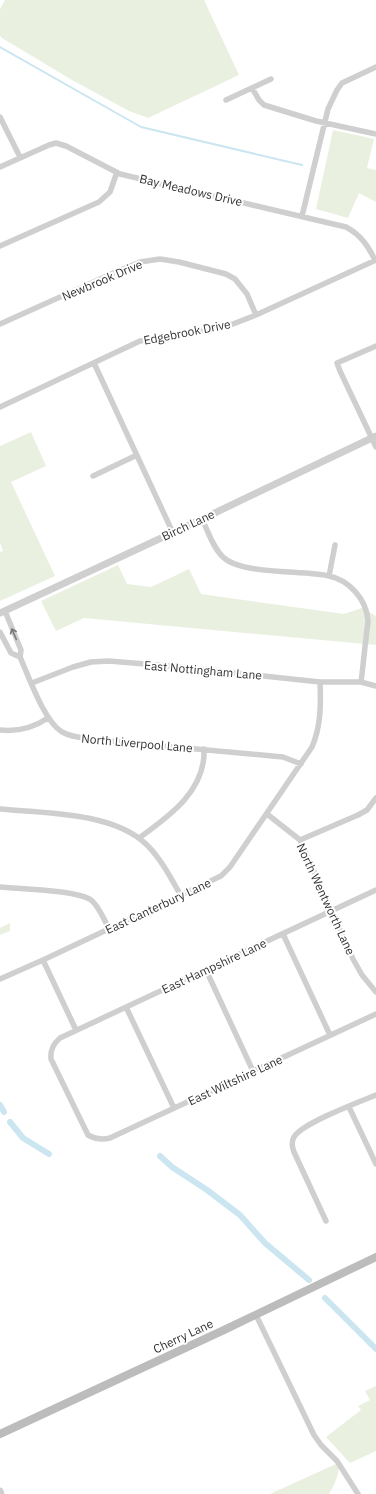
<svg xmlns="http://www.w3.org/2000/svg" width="376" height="1494" font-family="'IBM Plex Sans',sans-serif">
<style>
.green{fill:#eaf0e0}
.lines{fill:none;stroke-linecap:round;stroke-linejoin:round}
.stream{stroke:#cbe6f1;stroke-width:2}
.canal{stroke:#cbe6f1;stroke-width:6}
.minor{stroke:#cfcfcf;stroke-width:5.5}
.tertiary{stroke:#cfcfcf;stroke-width:7}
.secondary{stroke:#bcbcbc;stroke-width:8}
.oneway{stroke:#797979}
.labels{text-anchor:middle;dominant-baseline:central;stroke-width:4;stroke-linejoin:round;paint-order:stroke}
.street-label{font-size:12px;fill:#323232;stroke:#fff}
</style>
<rect width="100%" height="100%" fill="#fff"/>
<path class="green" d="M 5,0 L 204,0 L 239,75 L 148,118 L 129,111 L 72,80 L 2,38 L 0,36 L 0,9 Z
M 333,130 L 374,139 L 367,168 L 376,170 L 376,202 L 359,193 L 348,218 L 316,209 Z
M 31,432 L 46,466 L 11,482 L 55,576 L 0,601 L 0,552 L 3,551 L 0,543 L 0,446 Z
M 118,565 L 127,584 L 151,587 L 189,569 L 201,594 L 344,614 L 362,608 L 376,616 L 376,645 L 84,618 L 56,631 L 41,601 Z
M 10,923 L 10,931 L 0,935 L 0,928 Z
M 376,1386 L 376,1451 L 350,1463 L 326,1437 L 361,1410 L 358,1406 L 370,1400 L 365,1391 Z
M 338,1463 C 341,1471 334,1486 329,1494 L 270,1494 Z"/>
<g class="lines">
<path class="stream" d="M 0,47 L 141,127 L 302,165"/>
<path class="canal" d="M 0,1105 L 4,1112
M 10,1122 L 23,1138 L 49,1154
M 160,1156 L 172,1167 L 207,1190 L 240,1215 L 265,1243 L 309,1280
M 325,1298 L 376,1349"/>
<path class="minor" d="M 252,88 L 259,100 L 264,105 L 316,121 L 376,134
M 226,100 L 271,79
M 0,117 L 20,157
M 0,167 L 49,145 L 56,143 L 66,146 L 120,174 L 346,227 C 361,235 368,246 375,260
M 302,216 L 328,109 L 337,90 L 342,83 L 376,67
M 0,246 L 99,202 L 110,192 L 117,172
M 0,324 L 118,271 L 140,262 L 160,259 L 179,262 L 226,274 L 235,279 L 247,294 L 256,315
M 376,346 L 337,363 L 340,371 L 376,447
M 94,363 L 173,533
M 0,407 L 140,341 L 212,329 L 233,324 L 256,315 L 376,260
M 93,476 L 137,455
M 202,519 C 208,531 213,548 223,557 C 241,575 303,570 329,576 C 349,580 366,599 368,620 C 368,626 366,633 366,639 C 364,653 363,668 361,682
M 329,576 L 335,545
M 5,611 L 21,650 L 20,657 C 29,677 44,721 62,732 C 73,738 86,738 98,740 L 283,757 L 301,764
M 0,632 L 11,653 L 20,657
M 32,683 L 73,667 L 91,662 L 109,661 L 169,666 L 320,682 L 361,682 L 376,686
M 0,730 C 18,732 33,728 48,718
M 0,809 C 44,813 114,812 147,845 C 161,859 171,878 181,896
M 267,814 L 300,840 L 353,959 L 362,975 L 376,992
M 139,838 C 168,817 206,791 204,749
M 300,840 L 358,815 L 367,810 L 376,798
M 0,887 C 20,889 76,890 91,900 C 98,905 105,921 109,929
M 376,890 L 60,1038 C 53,1044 50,1050 51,1059 L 88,1135 C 95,1139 102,1140 110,1138 L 376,1014
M 283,934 L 330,1035
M 43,960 L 76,1030
M 206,970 L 253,1071
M 0,979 L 43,960 L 221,876 L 230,867 L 312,747 C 321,726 321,704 320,682
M 126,1007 L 174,1108
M 349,1107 L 376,1164
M 326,1221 L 294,1152 C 292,1147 291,1142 294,1137 C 302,1123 359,1102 376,1095
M 256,1315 L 314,1435 L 321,1445 L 337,1461 L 358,1494"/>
<path class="tertiary" d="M 0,613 L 202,519 L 376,436
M 0,1491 L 1,1494"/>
<path class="secondary" d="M 0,1434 L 224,1330 L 376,1257"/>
</g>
<defs><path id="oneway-shaft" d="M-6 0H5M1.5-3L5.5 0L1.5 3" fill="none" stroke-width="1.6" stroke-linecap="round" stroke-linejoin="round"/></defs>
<use class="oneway" href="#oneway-shaft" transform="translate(14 634) rotate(-113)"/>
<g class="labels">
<g class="street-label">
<text transform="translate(191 190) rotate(13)">Bay Meadows Drive</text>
<text transform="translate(102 280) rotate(-23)">Newbrook Drive</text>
<text transform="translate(187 332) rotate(-11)">Edgebrook Drive</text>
<text transform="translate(188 525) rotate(-25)">Birch Lane</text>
<text transform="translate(203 670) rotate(5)">East Nottingham Lane</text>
<text transform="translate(137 743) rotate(5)">North Liverpool Lane</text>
<text transform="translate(326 899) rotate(65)">North Wentworth Lane</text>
<text transform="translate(158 906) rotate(-25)">East Canterbury Lane</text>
<text transform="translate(214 966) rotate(-25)">East Hampshire Lane</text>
<text transform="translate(235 1080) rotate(-25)">East Wiltshire Lane</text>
<text transform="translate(183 1336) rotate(-25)">Cherry Lane</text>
</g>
</g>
</svg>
